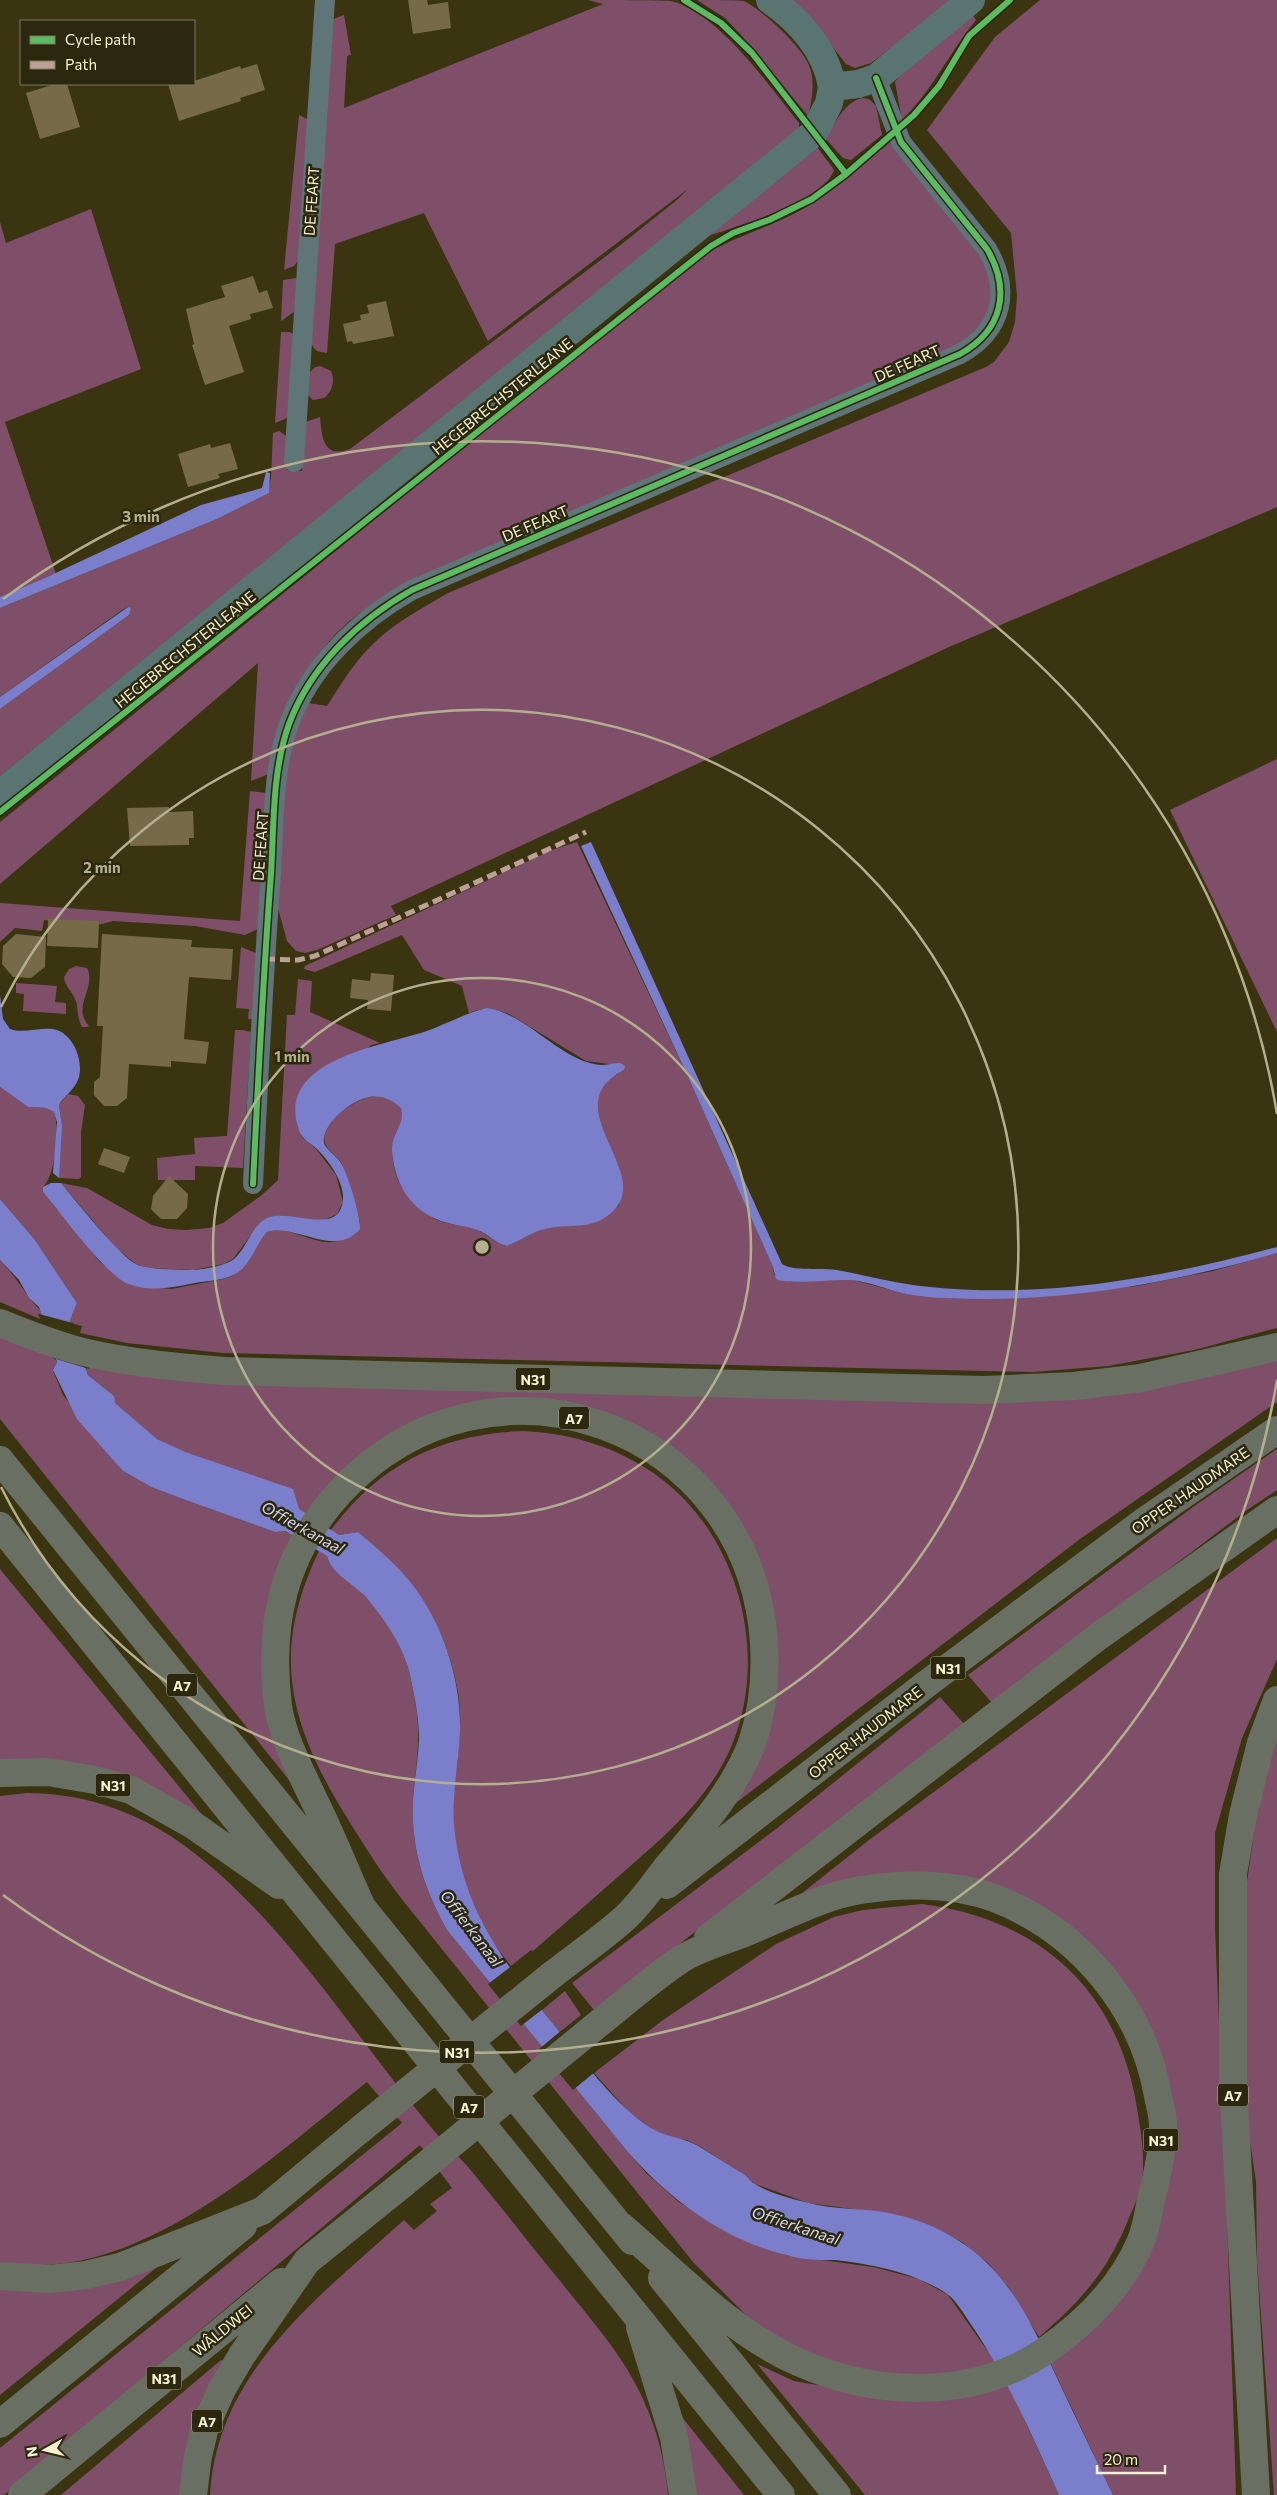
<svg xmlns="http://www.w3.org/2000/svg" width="1277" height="2495" font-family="Commissioner,sans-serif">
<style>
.green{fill:#7f4f6a}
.water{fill:#7b7eca}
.pier{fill:#3a3411}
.building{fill:#776a48}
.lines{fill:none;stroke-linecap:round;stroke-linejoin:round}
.street{stroke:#5f7577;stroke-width:20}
.secondary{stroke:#597471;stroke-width:28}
.highway{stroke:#697063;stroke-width:28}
.highway-bridge{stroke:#697063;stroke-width:28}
.quiet{stroke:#bda197;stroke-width:5;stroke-dasharray:10 5;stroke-linecap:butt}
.cycleway-casing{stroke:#2c2810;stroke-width:9}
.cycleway{stroke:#5cba63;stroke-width:6}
.ring{fill:none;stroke:#b4af8f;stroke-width:2.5}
.labels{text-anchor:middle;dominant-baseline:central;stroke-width:5;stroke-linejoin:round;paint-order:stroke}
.shield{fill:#2c2810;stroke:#b9b598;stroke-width:1}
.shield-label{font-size:14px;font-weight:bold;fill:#f5f1d3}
.street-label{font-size:15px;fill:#f5f1d3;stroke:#2c2810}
.water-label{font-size:16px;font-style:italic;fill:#d3d6ed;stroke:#2c2810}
.centre{fill:#b4af8f;stroke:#2c2810;stroke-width:2.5}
.ring-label{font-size:15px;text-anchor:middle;font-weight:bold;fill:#b4af8f;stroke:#2c2810;stroke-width:5;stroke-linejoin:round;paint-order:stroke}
</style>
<rect width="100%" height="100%" fill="#3a3411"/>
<path class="green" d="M 588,0 C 608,0 653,0 671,1 C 719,13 769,86 799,123 L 799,130 L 0,776 L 0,709 L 129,615 L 128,607 L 125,608 L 0,697 L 0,608 L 217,519 L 267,494 L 271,478 L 273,433 L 279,431 L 288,437 L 287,470 L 302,471 L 306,422 L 320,417 C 322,437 323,459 350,449 L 618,247 L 677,200 L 688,189 L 488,341 L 424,213 L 335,244 L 327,353 C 318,352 314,351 311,342 L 331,20 L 344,15 L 351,55 L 347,56 L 344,108 L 603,4 Z
M 697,0 C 708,0 736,0 744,1 C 763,11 798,43 808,63 C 816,80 812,100 808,116 L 741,35 L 725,18 Z
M 786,0 L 955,0 L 871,63 L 855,68 L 846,64 L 820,31 Z
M 1040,0 L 1277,0 L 1277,507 L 949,647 L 391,906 L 396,915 L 317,950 L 305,953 L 296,951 L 287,941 L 276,901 L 285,775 L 293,739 L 308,703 L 327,706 C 341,684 355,661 374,643 C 395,622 423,608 448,593 L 986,367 L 994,362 L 1009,342 L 1015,322 L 1017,296 L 1011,233 L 927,130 L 995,37 Z
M 973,15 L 976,20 C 949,53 932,91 902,120 L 895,82 L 903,72 Z
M 862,98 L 869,99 L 876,106 L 882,135 L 851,160 L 843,158 L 825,138 C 836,123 843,103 862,98 Z
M 299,115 L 309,120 L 300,258 L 294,266 L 284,270 Z
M 890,142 L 987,261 L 993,301 L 985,321 L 959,347 L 390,594 C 375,604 356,614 343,627 C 302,663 288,724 269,774 L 251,781 L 258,663 L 0,884 L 0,822 L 699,258 C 732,237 769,228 803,209 C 834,191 862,165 890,142 Z
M 815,144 L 834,170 C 824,202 729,229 698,239 Z
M 91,209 L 141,369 L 5,422 L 56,574 L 0,597 L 0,222 L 6,243 Z
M 296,278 L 298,281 L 297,310 L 281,321 L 283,280 Z
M 281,332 L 290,332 L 295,336 L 291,413 L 285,419 L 275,423 Z
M 320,366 L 331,371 C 335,380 333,391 324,398 L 313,400 L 307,394 C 308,383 306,368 320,366 Z
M 1277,759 L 1277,1032 L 1170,810 Z
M 250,791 L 267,793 L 258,929 L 245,935 L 195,926 L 113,921 L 98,925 L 44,920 L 42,931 L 15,928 L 0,942 L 0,903 L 240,921 Z
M 577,842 L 685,1070 L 773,1267 L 774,1275 L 792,1282 L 812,1280 L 853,1280 L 906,1294 L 1034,1297 L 1137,1286 L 1213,1271 L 1277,1253 L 1277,1328 L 1194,1350 L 1108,1366 L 1033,1372 L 223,1353 L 127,1343 L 80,1333 L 82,1326 L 71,1323 L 70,1319 L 77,1303 L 35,1240 L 0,1199 L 0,1087 L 28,1107 L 46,1108 L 54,1112 C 60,1128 55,1177 43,1187 L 43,1192 L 100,1262 L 130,1285 L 171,1289 L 224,1279 L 234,1275 L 267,1232 C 290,1225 310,1244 333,1242 C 340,1241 348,1237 355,1234 C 357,1231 360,1227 360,1224 C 360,1216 345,1169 341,1162 C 334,1153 321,1147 325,1134 C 333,1110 381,1079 401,1107 C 408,1117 392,1136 392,1150 C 393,1177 402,1192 422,1208 C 426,1212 431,1218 437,1220 C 450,1225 464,1225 477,1230 C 488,1234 495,1244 507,1246 C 520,1241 533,1231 547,1228 C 579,1222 592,1232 619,1205 C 619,1194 623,1177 619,1167 C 607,1132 575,1095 624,1070 L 609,1064 L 586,1061 L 509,1014 C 495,1009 483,1007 469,1013 L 462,986 L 424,970 L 402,935 L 315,972 L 304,969 L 305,966 L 552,850 Z
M 241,947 L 256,953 L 252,1019 L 248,1019 L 249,1009 L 236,1008 Z
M 76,966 L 87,968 C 97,988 71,1006 89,1026 L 87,1027 L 82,1027 C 76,1015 79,1007 75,999 C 72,991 65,987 64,977 L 69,969 Z
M 298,979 L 312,981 L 310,1012 L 380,1043 L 371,1045 L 296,1114 L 302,1137 L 316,1149 L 336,1175 L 343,1202 L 337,1214 L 324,1220 L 316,1220 L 251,1235 L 233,1259 L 223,1264 L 193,1270 L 149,1268 L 136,1264 L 115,1247 L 61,1183 L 87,1188 L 152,1225 L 168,1229 L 187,1230 L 209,1228 L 223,1223 L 262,1195 L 278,1180 L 287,1015 L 295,1015 Z
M 16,983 L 57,986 L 55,1002 L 66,1003 L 66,1014 L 23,1011 L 24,994 L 16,993 Z
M 235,1030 L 242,1030 L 251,1032 L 243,1168 L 195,1166 L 195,1180 L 158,1180 L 157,1158 L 195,1154 L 194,1138 L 227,1136 Z
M 68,1094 L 78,1096 L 85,1105 L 81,1132 L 81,1177 L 79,1179 L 59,1178 L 58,1174 L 61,1118 L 59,1105 Z
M 0,1260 C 11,1272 19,1283 28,1296 C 33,1304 39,1306 42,1315 L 38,1314 L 40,1319 L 0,1302 Z
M 0,1332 L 51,1352 L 57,1362 L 53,1371 L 63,1395 L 123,1471 L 151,1487 L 180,1498 L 275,1532 L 284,1531 L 294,1536 L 283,1562 L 289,1780 L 0,1419 Z
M 1277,1354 L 1277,1402 L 1080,1539 L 728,1809 L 774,1643 L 679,1461 L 489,1405 L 307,1515 L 157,1439 L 114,1403 L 114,1396 L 88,1375 L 86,1368 L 89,1368 L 87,1363 L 1002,1399 Z
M 523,1431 C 566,1433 607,1444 644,1467 C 744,1527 779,1675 717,1774 C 693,1812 660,1840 627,1869 C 595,1897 564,1924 533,1951 L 531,1950 L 511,1966 C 503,1955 493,1944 486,1932 C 465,1895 451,1844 453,1801 C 456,1765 464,1729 458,1692 C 445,1620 412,1579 358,1532 L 339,1535 L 331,1530 C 380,1464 441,1434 523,1431 Z
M 1277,1449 L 1277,1490 L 1247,1510 L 992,1703 L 968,1675 L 1193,1507 Z
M 1277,1538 L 1277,1659 L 1242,1738 L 1215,1833 L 1215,1928 L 1226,2186 L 1236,2495 L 1113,2495 L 1048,2358 L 1154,2228 L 1145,2021 L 991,1887 L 801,1894 L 869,1840 Z
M 319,1551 L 327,1556 C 331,1573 353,1583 365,1596 C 384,1617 402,1644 409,1671 C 414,1693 419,1716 418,1739 C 418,1767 411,1794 413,1822 C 415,1862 428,1896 447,1930 L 627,2151 L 646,2173 L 679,2202 L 735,2235 L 785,2255 L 873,2267 L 919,2279 L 948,2295 L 996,2363 L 955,2375 L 904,2376 L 837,2365 L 791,2346 L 752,2321 L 693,2262 L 401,1898 C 380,1871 362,1842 344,1813 C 288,1721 271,1651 319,1551 Z
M 0,1569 L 204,1817 L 0,1768 Z
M 940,1697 L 964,1724 L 594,2010 L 572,1983 L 776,1829 Z
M 1277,1735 L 1277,2495 L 1274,2495 L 1257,2260 L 1256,2182 L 1247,2121 L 1245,1987 L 1247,1882 L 1264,1763 Z
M 27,1793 C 79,1793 129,1809 172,1837 C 278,1908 354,2037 436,2133 C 448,2147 462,2159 473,2173 C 503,2209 531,2246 561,2282 C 583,2310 608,2338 627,2369 C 651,2409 664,2449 668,2495 L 210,2495 C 217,2371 319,2297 404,2220 L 414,2230 L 437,2211 L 430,2204 L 452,2188 L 420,2145 L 4,2495 L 0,2495 L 0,2448 L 402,2123 L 367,2082 C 270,2159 134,2288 0,2262 L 0,1796 Z
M 922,1904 C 1040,1919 1118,1990 1137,2108 C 1141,2133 1146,2161 1141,2186 C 1139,2197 1133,2208 1129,2218 C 1107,2272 1082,2300 1039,2337 L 1009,2288 L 989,2264 L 962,2242 L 939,2230 L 898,2215 L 808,2203 L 755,2184 L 746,2176 L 701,2147 L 687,2140 L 669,2138 L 652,2129 L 629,2112 L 594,2073 L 663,2020 L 776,1944 L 834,1917 L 863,1910 Z
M 565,1991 L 581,2015 L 560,2032 L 542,2010 Z
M 159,2263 L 156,2268 L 0,2395 L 0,2288 Z
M 221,2360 L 224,2361 L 184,2495 L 61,2495 Z
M 757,2364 L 794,2381 L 891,2398 L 1008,2384 L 1059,2495 L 865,2495 Z
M 678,2412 L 744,2495 L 693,2495 Z"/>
<path class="water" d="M 266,472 L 270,473 L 269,493 L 217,519 L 0,608 L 0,597 L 45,578 L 201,505 L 262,488 Z
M 128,607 L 131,608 L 129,615 L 0,709 L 0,697 Z
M 591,842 L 782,1264 C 794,1272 821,1267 837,1270 C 868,1276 899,1284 930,1287 C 1047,1299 1165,1277 1277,1247 L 1277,1253 C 1173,1283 1056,1304 948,1298 C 934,1298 920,1296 906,1294 C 888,1290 870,1282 851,1280 C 834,1279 787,1285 776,1279 L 773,1267 L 685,1070 L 581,846 Z
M 0,995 L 3,1019 L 10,1029 C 23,1034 40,1027 53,1029 C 73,1032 85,1062 78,1080 C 74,1090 64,1096 59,1105 L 62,1126 L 59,1178 L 53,1173 L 57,1122 L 54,1112 L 46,1108 L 28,1107 L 0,1087 Z
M 487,1008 C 528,1014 561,1062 601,1065 C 607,1065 614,1063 620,1063 L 625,1066 L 624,1070 C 552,1107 657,1173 611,1213 C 591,1231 569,1223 545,1229 C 532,1232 520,1241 507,1246 C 495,1244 488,1233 477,1230 C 464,1225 449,1225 436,1219 C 408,1207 394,1180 392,1151 C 391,1134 406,1123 401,1108 C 391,1099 380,1094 366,1098 C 351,1101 321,1125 324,1143 C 326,1150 337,1156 341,1163 C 348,1174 361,1217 360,1229 C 334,1259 297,1223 267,1232 C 257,1243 253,1258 242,1269 C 229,1281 211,1280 195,1283 C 174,1287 153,1292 131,1285 C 107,1278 62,1214 43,1192 L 43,1187 L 51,1183 L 61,1183 C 75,1200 122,1259 138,1265 C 153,1270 171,1269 187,1270 C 200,1270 223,1267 234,1259 C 248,1247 252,1223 270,1217 C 289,1211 327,1229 339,1212 C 352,1192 331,1163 317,1149 C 310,1143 302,1139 299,1130 C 274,1061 380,1046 424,1032 C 445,1025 465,1013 487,1008 Z
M 0,1199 L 35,1240 L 77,1303 L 70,1320 L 88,1375 L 114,1396 L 115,1403 L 157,1439 L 185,1452 L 293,1489 L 299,1509 L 339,1535 L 358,1532 C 377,1548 396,1564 411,1583 C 443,1623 462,1682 460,1733 C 459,1755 455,1777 454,1800 C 452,1821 456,1845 461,1866 C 476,1929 519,1982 559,2031 C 587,2065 614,2104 651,2128 C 667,2138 684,2137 700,2147 C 715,2156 730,2166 745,2175 C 749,2178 751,2182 755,2184 C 769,2193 790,2198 805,2202 C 836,2211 868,2207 898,2215 C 932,2223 966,2241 990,2266 C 1022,2299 1039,2340 1058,2380 C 1076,2419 1095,2457 1113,2495 L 1059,2495 C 1032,2436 1007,2377 970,2323 C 964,2314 956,2300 947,2294 C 917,2273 871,2264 835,2260 C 825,2260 815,2260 805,2259 C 735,2248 672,2203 627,2151 L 447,1930 C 428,1896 415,1861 413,1822 C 411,1794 418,1767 419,1739 C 419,1716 414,1693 409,1671 C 402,1644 383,1617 365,1596 C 352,1583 331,1573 327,1556 L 285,1531 L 275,1532 L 180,1498 L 151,1487 L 123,1471 L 77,1419 L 53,1370 L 57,1362 L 39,1307 L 29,1298 L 19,1280 L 0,1260 Z"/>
<path class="pier" d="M 39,1314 L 73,1323 L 89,1369 L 53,1358 Z
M 513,1965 L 544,2008 L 521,2026 L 488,1984 Z
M 562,2030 L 596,2071 L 573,2090 L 539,2049 Z"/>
<path class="building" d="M 408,0 L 427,0 L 428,5 L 448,2 L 451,28 L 413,34 Z
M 257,64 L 265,90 L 240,98 L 241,101 L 179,121 L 168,84 L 194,84 L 194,81 L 240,66 L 241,69 Z
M 55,84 L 67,84 L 80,127 L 40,139 L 26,93 Z
M 253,276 L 259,293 L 267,290 L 273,308 L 250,314 L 251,319 L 229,326 L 244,372 L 205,385 L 192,345 L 194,344 L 186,309 L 225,297 L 221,286 Z
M 386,301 L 394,336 L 353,344 L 352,341 L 347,342 L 343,324 L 361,320 L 360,315 L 369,313 L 367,305 Z
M 230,443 L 238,469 L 218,474 L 220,478 L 188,487 L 178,454 L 210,444 L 211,448 Z
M 169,807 L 169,812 L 193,811 L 194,838 L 189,838 L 189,845 L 130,846 L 127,808 Z
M 48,919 L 99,921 L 98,948 L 47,946 Z
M 16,934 L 46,937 L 45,967 L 31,978 L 13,977 L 2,964 L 3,946 Z
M 102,934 L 192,940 L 191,947 L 233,949 L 231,980 L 189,977 L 184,1039 L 209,1042 L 206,1064 L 171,1061 L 171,1067 L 129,1064 L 127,1098 L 117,1106 L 104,1106 L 94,1095 L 94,1082 L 100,1077 L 103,1026 L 97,1026 Z
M 371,973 L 394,975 L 391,1011 L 367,1009 L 368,1000 L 350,998 L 352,979 L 370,981 Z
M 104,1148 L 130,1157 L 124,1173 L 98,1164 Z
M 169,1176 L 188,1194 L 187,1208 L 177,1219 L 161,1219 L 151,1209 L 153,1196 Z"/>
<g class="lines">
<path class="street" d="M 294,462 L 325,0
M 253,1184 C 258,1081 263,977 271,874 C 274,825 272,771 289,724 C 311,665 359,620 412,590 L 960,354 C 1003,330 1011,290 987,249 L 901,142 L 876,78"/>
<path class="secondary" d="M 770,0 C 799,20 827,51 832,87
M 0,794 L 814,133 L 829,103 L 832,87 L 858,84 L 876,78 L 971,0"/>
<path class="highway" d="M 0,1323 C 27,1334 55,1345 83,1352 C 130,1363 177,1367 224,1371 L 984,1390 L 1074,1386 L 1141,1378 L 1277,1347
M 0,1460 L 632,2241
M 0,1526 L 781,2495
M 0,1773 L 48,1772 L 95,1780 L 131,1790 L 193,1825 L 279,1885
M 667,1885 L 925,1685 L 1146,1520 L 1277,1430
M 361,1905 C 345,1870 331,1834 314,1800 C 300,1770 283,1739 278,1706 C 268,1624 283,1554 340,1492 C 489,1331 750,1425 764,1643 C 766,1678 763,1710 752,1743 C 734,1791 700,1828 667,1867 C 654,1884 641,1903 626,1917 C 603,1938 576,1956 552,1975
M 708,1938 L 1099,1636 L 1277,1510
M 592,2029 C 621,2006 650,1980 680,1960 C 698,1948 722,1942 742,1934 C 780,1919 821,1896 861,1890 C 903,1883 954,1883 994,1898 C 1079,1930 1143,2008 1158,2096 C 1160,2106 1163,2116 1163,2126 C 1163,2150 1157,2177 1151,2200 C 1148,2214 1146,2230 1140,2243 C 1120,2289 1083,2325 1042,2353 C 971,2400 874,2396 798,2362 C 732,2333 676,2273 621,2226
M 0,2276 L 50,2279 L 86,2275 L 120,2267 L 262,2211 L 362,2128
M 662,2278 L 837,2495
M 640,2327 L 674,2437 L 683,2495
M 0,2424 L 243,2226
M 22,2495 L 281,2282
M 193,2495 L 198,2456 L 205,2427 L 222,2389 L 242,2355 L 307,2261 L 404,2183
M 1256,2495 L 1233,2084 L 1233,1874 L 1243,1815 L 1261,1743 L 1277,1700"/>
<path class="highway-bridge" d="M 362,2128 L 552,1975
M 404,2183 L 592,2029"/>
<path class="quiet" d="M 265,959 L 298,960 L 315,956 L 586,832"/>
<defs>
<path id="cycleway" d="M 684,0 L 721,23 L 752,53 L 846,174
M 0,812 L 711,246 L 733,233 L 769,220 L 812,199 L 846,174 L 914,115 L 939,86 L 969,36 L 1010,0
M 253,1184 C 258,1081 263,977 271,874 C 274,825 272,771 289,724 C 311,665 359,620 412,590 L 960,354 C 1003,330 1011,290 987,249 L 901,142 L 876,78"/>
</defs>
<use href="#cycleway" class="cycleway-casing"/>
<use href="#cycleway" class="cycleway"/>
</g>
<g class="ring">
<circle cx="482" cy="1247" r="269"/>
<path d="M1 1007A537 537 0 1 1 1 1487"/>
<path d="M1277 1380A806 806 0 0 1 3 1895M3 599A806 806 0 0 1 1277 1114"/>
</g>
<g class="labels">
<g class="shield">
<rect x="515.5" y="1367.5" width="35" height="23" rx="4"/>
<rect x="559" y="1406.5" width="30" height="23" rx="4"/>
<rect x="930.5" y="1656.5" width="35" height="23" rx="4"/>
<rect x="167" y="1673.5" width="30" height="23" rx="4"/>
<rect x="95.5" y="1773.5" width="35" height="23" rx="4"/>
<rect x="439.5" y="2040.5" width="35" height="23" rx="4"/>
<rect x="1218" y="2083.5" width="30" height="23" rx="4"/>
<rect x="454" y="2095.5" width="30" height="23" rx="4"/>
<rect x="1143.5" y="2128.5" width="35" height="23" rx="4"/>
<rect x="146.5" y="2366.5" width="35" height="23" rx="4"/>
<rect x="192" y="2409.5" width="30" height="23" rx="4"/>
</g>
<g class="shield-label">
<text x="533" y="1379">N31</text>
<text x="574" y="1418">A7</text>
<text x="948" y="1668">N31</text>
<text x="182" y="1685">A7</text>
<text x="113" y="1785">N31</text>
<text x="457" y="2052">N31</text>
<text x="1233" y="2095">A7</text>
<text x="469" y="2107">A7</text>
<text x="1161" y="2140">N31</text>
<text x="164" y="2378">N31</text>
<text x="207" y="2421">A7</text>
</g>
<g class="street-label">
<text transform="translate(311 201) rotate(-86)">DE FEART</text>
<text transform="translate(907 363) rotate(-24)">DE FEART</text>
<text transform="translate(502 396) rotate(-39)">HEGEBRECHSTERLEANE</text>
<text transform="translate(535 523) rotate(-23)">DE FEART</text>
<text transform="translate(185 649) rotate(-39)">HEGEBRECHSTERLEANE</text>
<text transform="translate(260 846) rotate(-86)">DE FEART</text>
<text transform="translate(1190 1490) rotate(-35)">OPPER HAUDMARE</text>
<text transform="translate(865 1732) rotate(-38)">OPPER HAUDMARE</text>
<text transform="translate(222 2330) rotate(-39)">WÂLDWEI</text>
</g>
<g class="water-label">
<text transform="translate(303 1527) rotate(29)">Offierkanaal</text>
<text transform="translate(472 1928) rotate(53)">Offierkanaal</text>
<text transform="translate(796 2225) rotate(18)">Offierkanaal</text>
</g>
</g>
<circle cx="482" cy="1247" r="8" class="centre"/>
<g class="ring-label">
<text x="141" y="522">3 min</text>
<text x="102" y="873">2 min</text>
<text x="292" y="1062">1 min</text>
</g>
<rect x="20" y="20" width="175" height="65" fill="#2c2810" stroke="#7c785e"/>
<rect x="30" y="36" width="25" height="8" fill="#5cba63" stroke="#7c785e"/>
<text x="65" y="45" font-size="15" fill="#f5f1d3">Cycle path</text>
<rect x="30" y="61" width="25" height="8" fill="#bda197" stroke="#7c785e"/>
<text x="65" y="70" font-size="15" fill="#f5f1d3">Path</text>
<g transform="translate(45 2450) rotate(262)" stroke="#2c2810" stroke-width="4" paint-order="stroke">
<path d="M0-4L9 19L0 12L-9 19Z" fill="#f5f1d3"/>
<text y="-8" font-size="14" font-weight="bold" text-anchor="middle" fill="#f5f1d3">N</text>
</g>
<path d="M1097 2465v8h68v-8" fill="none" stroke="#f5f1d3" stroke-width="2.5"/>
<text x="1104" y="2465" font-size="15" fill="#f5f1d3" stroke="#2c2810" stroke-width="4" paint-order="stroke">20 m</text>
</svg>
